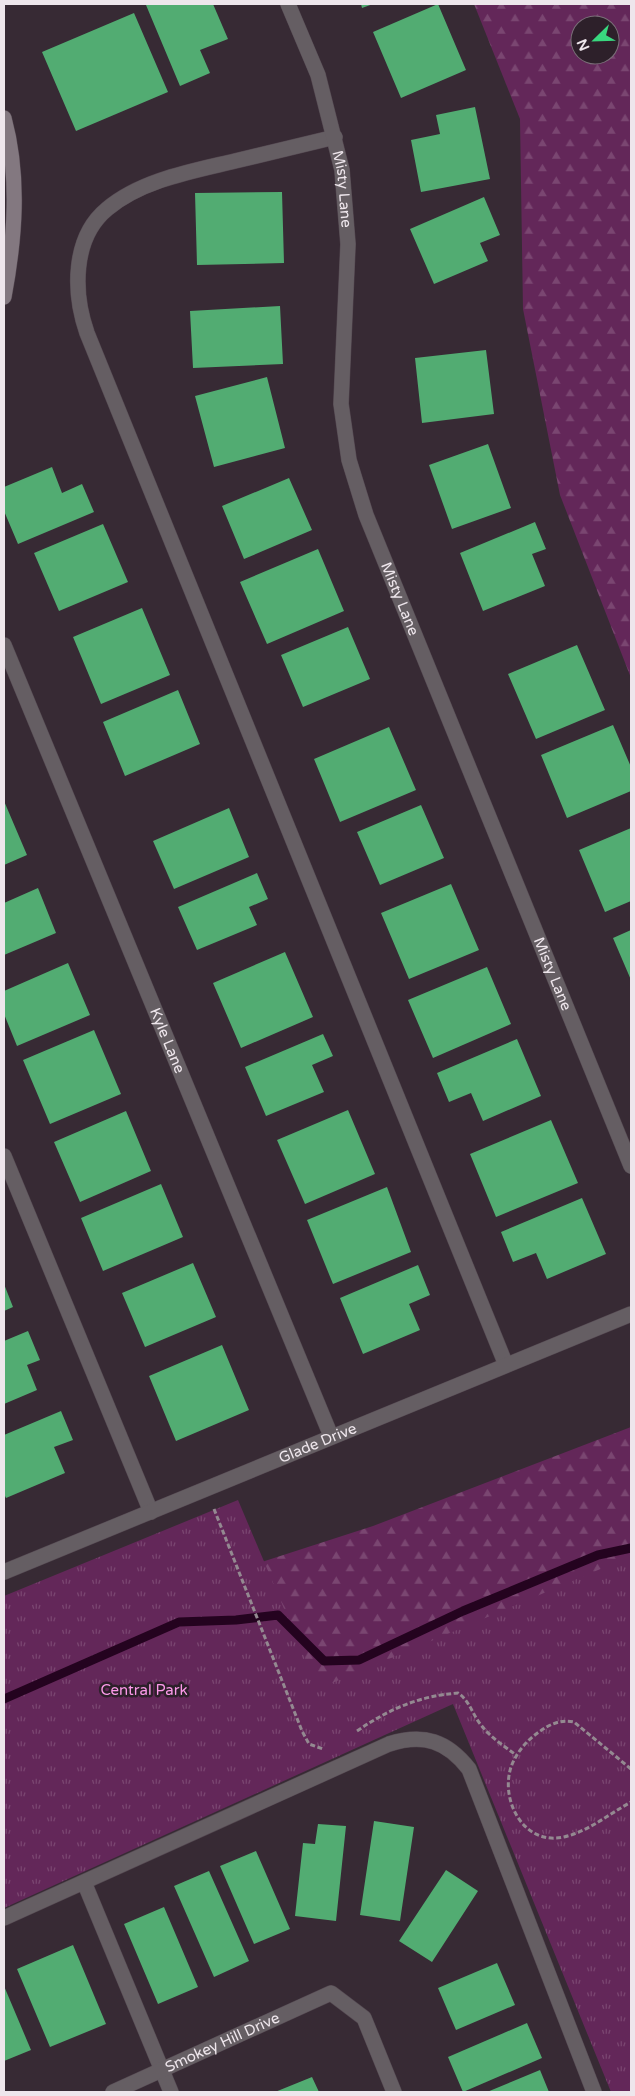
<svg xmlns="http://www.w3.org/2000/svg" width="635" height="2096" font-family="'Varela Round',sans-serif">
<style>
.forest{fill:url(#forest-firs);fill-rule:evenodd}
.park{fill:url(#park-tufts)}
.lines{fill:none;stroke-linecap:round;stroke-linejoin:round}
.stream{stroke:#24031f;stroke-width:9}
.building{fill:#52ac72}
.lane-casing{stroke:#544851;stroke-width:16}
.street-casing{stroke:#544851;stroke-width:16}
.secondary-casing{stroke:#544851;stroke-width:16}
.path{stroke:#948991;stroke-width:3;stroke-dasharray:5 2.5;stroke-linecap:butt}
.lane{stroke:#655e63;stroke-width:15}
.street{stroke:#655e63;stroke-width:15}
.secondary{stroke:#837880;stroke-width:15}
.labels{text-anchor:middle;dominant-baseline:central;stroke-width:5;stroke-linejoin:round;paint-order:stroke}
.street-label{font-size:15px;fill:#eee6ec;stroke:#2d202a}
.park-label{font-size:15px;fill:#fc99e9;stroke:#2d202a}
</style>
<defs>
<pattern id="forest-firs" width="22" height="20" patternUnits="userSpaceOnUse" patternTransform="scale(1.25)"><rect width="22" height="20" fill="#632759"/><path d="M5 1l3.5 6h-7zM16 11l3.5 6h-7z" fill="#7a4671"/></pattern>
<pattern id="park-tufts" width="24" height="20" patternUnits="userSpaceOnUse" patternTransform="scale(1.25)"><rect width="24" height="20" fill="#632759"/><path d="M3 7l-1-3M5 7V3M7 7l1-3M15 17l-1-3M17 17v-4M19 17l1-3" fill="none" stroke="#7a4671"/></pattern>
</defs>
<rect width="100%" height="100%" fill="#372a34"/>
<path class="forest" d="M 474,4 L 631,4 L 631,678 L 560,495 L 523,309 L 520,119 ZM 580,25 L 610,25 L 610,55 L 580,55 Z
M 631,1427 L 631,1755 L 462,1671 L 4,1876 L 4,1645 L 373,1526 Z"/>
<path class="park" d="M 238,1500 L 318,1689 L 631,1556 L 631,2092 L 611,2092 L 453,1704 L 4,1908 L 4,1596 Z"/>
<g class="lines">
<path class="stream" d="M 4,1699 L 179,1622 L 236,1620 L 278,1615 L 324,1661 L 359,1660 L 463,1611 L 598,1555 L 631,1548"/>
</g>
<path class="building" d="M 150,4 L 213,4 L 228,39 L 200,50 L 210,73 L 180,86 L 146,5 Z
M 361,4 L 373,4 L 362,8 Z
M 438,4 L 466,70 L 401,98 L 373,32 Z
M 134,13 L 168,92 L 76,131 L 42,52 Z
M 475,107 L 490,179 L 421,192 L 411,140 L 440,134 L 436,115 Z
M 282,192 L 284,263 L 197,265 L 195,193 Z
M 484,197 L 500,235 L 480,243 L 488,261 L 434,284 L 410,229 Z
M 280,306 L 283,364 L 193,368 L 190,311 Z
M 486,350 L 494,414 L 422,423 L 415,358 Z
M 267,377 L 285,448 L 214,467 L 195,396 Z
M 488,444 L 511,508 L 452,529 L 429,465 Z
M 52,467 L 62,493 L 82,484 L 94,512 L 18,544 L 4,511 L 4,487 Z
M 289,478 L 312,530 L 244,559 L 222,506 Z
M 535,522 L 546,549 L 532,554 L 545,586 L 483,611 L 460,553 Z
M 103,524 L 128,582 L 59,611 L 34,553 Z
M 318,549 L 344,611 L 267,644 L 240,582 Z
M 142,608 L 170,675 L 101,704 L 73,637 Z
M 348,627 L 370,679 L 303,707 L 281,655 Z
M 577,645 L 605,710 L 536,739 L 508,674 Z
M 178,690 L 200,744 L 125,776 L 103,722 Z
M 613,725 L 631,767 L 631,791 L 567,818 L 541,755 Z
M 389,727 L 416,790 L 340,822 L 314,759 Z
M 4,801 L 27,855 L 4,865 Z
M 421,805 L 444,858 L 380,885 L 357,832 Z
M 229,808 L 249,857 L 174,889 L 153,841 Z
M 631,828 L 631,901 L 605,912 L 579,850 Z
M 257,873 L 268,899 L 249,907 L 257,925 L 197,950 L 178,907 Z
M 451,884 L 479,950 L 409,979 L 381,913 Z
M 38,888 L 56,933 L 4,955 L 4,903 Z
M 631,930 L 631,980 L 613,938 Z
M 285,952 L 313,1017 L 241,1048 L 213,983 Z
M 68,963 L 90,1015 L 17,1046 L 4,1014 L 4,991 Z
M 487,967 L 511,1024 L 433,1058 L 408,1000 Z
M 94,1030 L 121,1094 L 50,1124 L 23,1060 Z
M 323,1034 L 333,1056 L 312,1065 L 324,1092 L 266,1116 L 245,1067 Z
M 517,1039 L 541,1096 L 483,1121 L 471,1093 L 449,1102 L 437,1073 Z
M 348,1110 L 375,1174 L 305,1204 L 277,1140 Z
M 126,1111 L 151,1171 L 80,1202 L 54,1142 Z
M 551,1120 L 578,1183 L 496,1217 L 470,1154 Z
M 161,1184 L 183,1237 L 103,1271 L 81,1218 Z
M 387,1187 L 411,1252 L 333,1284 L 307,1220 Z
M 582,1198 L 606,1254 L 547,1279 L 536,1253 L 513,1262 L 501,1232 Z
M 193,1263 L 216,1317 L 145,1347 L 122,1293 Z
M 418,1265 L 430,1295 L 409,1304 L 420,1330 L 363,1354 L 340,1298 Z
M 4,1284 L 13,1307 L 4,1311 Z
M 28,1331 L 40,1360 L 27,1365 L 37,1390 L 4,1404 L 4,1341 Z
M 222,1345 L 249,1410 L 176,1441 L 149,1376 Z
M 61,1411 L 73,1440 L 54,1447 L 65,1473 L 6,1498 L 4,1494 L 4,1435 Z
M 374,1821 L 414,1827 L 400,1921 L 360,1915 Z
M 318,1824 L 346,1826 L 336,1921 L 295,1916 L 303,1843 L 315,1844 Z
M 256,1851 L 290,1929 L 254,1944 L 220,1866 Z
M 446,1870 L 478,1891 L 432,1962 L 399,1941 Z
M 209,1871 L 249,1961 L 214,1977 L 174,1886 Z
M 164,1907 L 198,1987 L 158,2004 L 124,1924 Z
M 73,1945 L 106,2024 L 50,2047 L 17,1969 Z
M 497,1963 L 515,2005 L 456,2030 L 438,1988 Z
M 4,1986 L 31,2050 L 4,2061 Z
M 527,2023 L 542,2058 L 463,2092 L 448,2057 Z
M 540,2070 L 549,2092 L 487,2092 Z
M 312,2077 L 319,2092 L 275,2092 Z"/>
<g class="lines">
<defs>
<path id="lane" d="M 335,137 C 301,145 268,153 235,161 C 193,171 141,180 107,209 C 72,238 73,293 87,333 L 506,1365
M 4,1156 L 151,1512
M 84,1882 L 171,2092
M 4,1918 L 389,1744 C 424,1733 447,1741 469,1769 L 594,2092"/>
<g id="street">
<path id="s1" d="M 288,4 L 318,75 L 342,170 L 348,244 L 341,404 L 349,460 L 366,515 L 631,1166"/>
<path id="s2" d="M 4,645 L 331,1436"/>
<path id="s3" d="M 4,1572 L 631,1314"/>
<path id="s4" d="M 113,2092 L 331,1993 L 364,2018 L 394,2092"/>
</g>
<path id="secondary" d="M 4,118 C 20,177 15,238 4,297"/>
</defs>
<use href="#lane" class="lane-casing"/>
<use href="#street" class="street-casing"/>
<use href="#secondary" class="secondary-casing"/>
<path class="path" d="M 214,1509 L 302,1731 L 309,1744 L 323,1749
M 357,1731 C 389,1709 419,1696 458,1693 C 470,1701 472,1714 481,1725 C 490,1737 504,1746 516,1755
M 631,1769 L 574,1722 C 561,1719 550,1724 539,1732 C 527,1740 516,1753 511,1767 C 500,1801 524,1846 564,1837 C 589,1831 609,1814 631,1802"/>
<use href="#lane" class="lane"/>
<use href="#street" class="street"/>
<use href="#secondary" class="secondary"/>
</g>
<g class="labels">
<g class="street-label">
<text stroke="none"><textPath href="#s1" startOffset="194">Misty Lane</textPath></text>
<text stroke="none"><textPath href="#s1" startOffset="614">Misty Lane</textPath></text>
<text stroke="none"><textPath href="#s1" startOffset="1019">Misty Lane</textPath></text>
<text stroke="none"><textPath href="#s2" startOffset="428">Kyle Lane</textPath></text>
<text stroke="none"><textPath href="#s3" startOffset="339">Glade Drive</textPath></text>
<text stroke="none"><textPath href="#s4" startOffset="120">Smokey Hill Drive</textPath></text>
</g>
<g class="park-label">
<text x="144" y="1690">Central Park</text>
</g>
</g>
<rect width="635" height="2096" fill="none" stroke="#eee6ec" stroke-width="10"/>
<g transform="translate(595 40) rotate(247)"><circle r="24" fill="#2d202a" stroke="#7a6f78"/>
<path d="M0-4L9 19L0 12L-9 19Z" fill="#39d87f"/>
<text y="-8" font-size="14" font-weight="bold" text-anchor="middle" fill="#eee6ec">N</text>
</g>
</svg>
